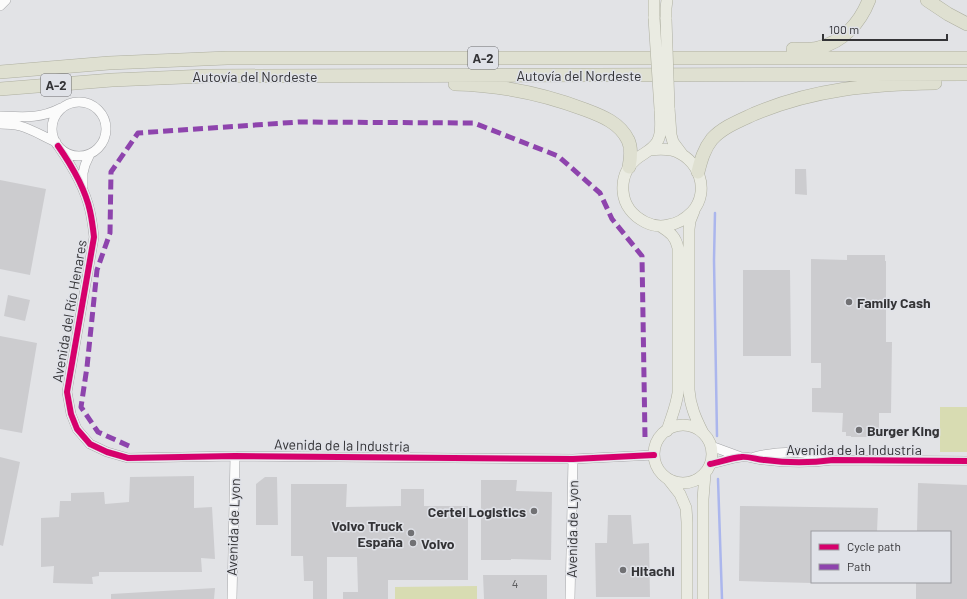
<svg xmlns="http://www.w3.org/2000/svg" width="967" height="599" font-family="Barlow,sans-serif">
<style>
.green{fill:#d8dcb2}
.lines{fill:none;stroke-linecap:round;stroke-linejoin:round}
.stream{stroke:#abb6ed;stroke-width:2.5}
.building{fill:#cccccf}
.minor-casing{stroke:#a4a5a8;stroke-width:10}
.major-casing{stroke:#aeafa0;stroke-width:12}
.highway-casing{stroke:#aeafa0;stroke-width:14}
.minor{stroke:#fbfbfb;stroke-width:9}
.major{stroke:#eaebe2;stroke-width:11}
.highway{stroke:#dfe0d1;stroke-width:13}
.major-bridge-casing{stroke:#aeafa0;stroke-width:12;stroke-linecap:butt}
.major-bridge{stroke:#eaebe2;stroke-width:11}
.quiet{stroke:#8e44ad;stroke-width:5;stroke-dasharray:10 5;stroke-linecap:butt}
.cycleway-casing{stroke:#e0e2e8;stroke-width:8}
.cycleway{stroke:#d6006c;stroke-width:6}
.poi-dot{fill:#717174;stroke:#e0e2e8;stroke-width:1.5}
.labels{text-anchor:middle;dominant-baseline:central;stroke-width:3;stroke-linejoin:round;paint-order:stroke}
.number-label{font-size:12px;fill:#5c5c5e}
.shield{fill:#e0e2e8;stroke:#68686c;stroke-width:1}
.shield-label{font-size:13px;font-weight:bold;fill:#343437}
.street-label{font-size:14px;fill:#343437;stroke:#e0e2e8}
.poi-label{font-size:14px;font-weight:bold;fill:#343437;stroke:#e0e2e8;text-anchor:start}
</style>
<rect width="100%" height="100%" fill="#e2e3e6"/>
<path class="green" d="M 940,407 L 967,407 L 967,452 L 940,452 Z
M 477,586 L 477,599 L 395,599 L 395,587 Z"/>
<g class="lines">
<path class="stream" d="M 715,213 L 714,260 L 717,436
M 718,479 L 722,599"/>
</g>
<path class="building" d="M 795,169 L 806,169 L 807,195 L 795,194 Z
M 0,180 L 46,189 L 30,275 L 0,269 Z
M 847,255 L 885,255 L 885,261 L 886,261 L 886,342 L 892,342 L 891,413 L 879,413 L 879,437 L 851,437 L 851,436 L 846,436 L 846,432 L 842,432 L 843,413 L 812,412 L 812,388 L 821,388 L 821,363 L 811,363 L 811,259 L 847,260 Z
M 743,270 L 790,270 L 791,356 L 743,356 Z
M 8,295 L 30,300 L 25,321 L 4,316 Z
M 0,336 L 37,343 L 22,433 L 0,429 Z
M 0,457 L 20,462 L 3,546 L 0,545 Z
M 194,476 L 194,508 L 212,507 L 215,559 L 201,558 L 202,572 L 99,572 L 99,576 L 92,577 L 93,584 L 53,583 L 54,566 L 41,567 L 41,518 L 59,517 L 60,501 L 71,501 L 71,493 L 104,492 L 105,504 L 129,502 L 130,477 Z
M 265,477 L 277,477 L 278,525 L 256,525 L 256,484 Z
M 481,480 L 517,480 L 516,491 L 552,492 L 551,560 L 511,559 L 511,560 L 481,560 Z
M 918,483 L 967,485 L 967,599 L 916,599 L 916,582 L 950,582 L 950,532 L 917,532 Z
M 291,484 L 347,484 L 346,507 L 401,506 L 401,489 L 424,489 L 424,506 L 468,506 L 468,580 L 388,580 L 388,599 L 343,599 L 343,592 L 358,592 L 357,557 L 327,557 L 327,599 L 313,599 L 313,581 L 304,581 L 303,556 L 291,556 Z
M 740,506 L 878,508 L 877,532 L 812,532 L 812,583 L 739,581 Z
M 608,515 L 631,515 L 633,544 L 649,543 L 650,597 L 596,597 L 595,543 L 607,543 Z
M 483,575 L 547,575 L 547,599 L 484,599 Z
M 215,588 L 214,599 L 111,599 L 111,594 Z"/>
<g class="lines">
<defs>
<path id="minor" d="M 0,6 L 6,0
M52 129a27 27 0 1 1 54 0a27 27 0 1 1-54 0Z
M 0,116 C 23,117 40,119 61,108
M 0,124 C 7,124 13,124 20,126 C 32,129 44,137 56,142
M 58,146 C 72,166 85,188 90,211 C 92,220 93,228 94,237 L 67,392 L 71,414 L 77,429 L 90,444 L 107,452 L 128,458 L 235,456 L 573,459 L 654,455
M 83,187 L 83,173 L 85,165 L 90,154
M 711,446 L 741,457
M 754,457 C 770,453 788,451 804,453 C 811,454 819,457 826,459
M 710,464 C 720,462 731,458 741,457 C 749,456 757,460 765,460 C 787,463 811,463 833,460 L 967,461
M 232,599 L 235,456
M 570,599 L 573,459"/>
<path id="major" d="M 654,0 L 654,18
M 666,19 L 666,8 L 667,0
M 669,108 L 671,135 L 673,142 L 682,154
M 650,150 C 658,149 664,149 671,150 C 699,157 711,191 692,212 C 685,219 678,224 668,225 C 660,227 653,226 645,222 C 633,216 624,205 623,191 C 622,177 628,165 639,157 C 646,152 653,149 657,142 C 663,133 660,119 660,109
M 694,211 L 690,221 L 689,229 L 689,390 C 690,406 696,419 703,433
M 660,226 C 670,232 676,237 678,248 L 678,393 C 676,407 671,418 667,431
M654 454a29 29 0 1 1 58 0a29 29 0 1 1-58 0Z
M 669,480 L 680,494 L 686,508 L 687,522 L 687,599
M 703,599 L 703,499 L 705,474"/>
<path id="highway" d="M 927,0 L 948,14 L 967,24
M 793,49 C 801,49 810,50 818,48 C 843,42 860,23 869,0
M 0,72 L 109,63 L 227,58 L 967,58
M 455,84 C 500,85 544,94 586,110 C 602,116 620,123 628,140 C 632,148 631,157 629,167
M 0,89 L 112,80 L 207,76 L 967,74
M 698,172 C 701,160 704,149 712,139 C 723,127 739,121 754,114 C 813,89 871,84 935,83"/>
</defs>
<use href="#minor" class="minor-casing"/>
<use href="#major" class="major-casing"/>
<use href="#highway" class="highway-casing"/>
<use href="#minor" class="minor"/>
<use href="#major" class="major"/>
<use href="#highway" class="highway"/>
<defs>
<path id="major-bridge" d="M 654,18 L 660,109
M 666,19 L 669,108"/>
</defs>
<use href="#major-bridge" class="major-bridge-casing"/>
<use href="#major-bridge" class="major-bridge"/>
<path class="quiet" d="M 129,446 L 98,432 L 81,407 L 87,367 L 97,270 L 110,233 L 111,172 L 138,133 L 299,122 L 474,123 L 558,156 L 600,193 L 612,219 L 642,256 L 645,437"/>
<defs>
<path id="cycleway" d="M 58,146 C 72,166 85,188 90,211 C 92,220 93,228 94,237 L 67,392 L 71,414 L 77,429 L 90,444 L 107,452 L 128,458 L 235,456 L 573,459 L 654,455
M 710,464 C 720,462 731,458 741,457 C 749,456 757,460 765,460 C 787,463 811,463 833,460 L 967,461"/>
</defs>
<use href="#cycleway" class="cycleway-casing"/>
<use href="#cycleway" class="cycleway"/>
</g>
<g class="poi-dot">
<circle cx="849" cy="302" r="4"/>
<circle cx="859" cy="430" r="4"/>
<circle cx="534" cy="511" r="4"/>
<circle cx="411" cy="533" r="4"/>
<circle cx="413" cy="543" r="4"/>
<circle cx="623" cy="570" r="4"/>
</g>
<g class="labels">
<g class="number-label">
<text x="515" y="583">4</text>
</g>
<g class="shield">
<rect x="468" y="47" width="30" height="22" rx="3"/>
<rect x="41" y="74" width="30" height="22" rx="3"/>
</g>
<g class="shield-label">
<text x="483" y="58">A-2</text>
<text x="56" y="85">A-2</text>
</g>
<g class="street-label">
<text x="579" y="75">Autovía del Nordeste</text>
<text x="255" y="76">Autovía del Nordeste</text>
<text transform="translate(69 311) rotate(-80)">Avenida del Río Henares</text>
<text transform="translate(342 445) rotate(1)">Avenida de la Industria</text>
<text x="854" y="449">Avenida de la Industria</text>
<text transform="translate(233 527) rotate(-88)">Avenida de Lyon</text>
<text transform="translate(572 529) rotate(-89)">Avenida de Lyon</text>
</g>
<g class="poi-label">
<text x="857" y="302">Family Cash</text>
<text x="867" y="430">Burger King</text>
<text x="526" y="511" text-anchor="end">Certel Logistics</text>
<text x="403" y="525" text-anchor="end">Volvo Truck<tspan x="403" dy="16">España</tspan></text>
<text x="421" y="543">Volvo</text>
<text x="631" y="570">Hitachi</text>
</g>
</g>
<rect x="811" y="531" width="140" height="52" fill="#e0e2e8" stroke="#9b9ca1"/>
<rect x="819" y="544" width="20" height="6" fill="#d6006c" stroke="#9b9ca1"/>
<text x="847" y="551" font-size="12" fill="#343437">Cycle path</text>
<rect x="819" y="564" width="20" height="6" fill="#8e44ad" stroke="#9b9ca1"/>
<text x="847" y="571" font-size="12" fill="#343437">Path</text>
<path d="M823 34v6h124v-6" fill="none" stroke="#343437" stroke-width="2"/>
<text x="829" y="34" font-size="12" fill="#343437" stroke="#e0e2e8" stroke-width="3" paint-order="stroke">100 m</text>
</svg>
